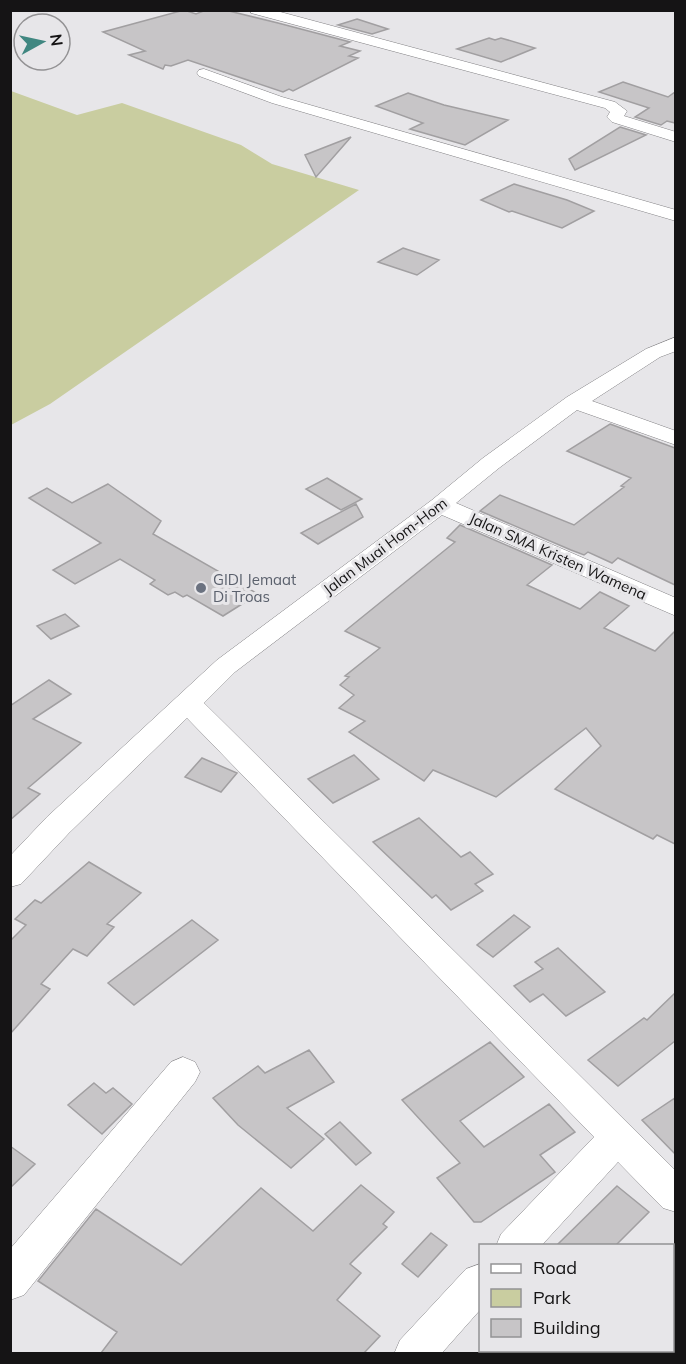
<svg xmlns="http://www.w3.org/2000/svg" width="686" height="1364" font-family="Mulish,sans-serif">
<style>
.green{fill:#c9cda0}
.building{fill:#c7c5c7;stroke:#a19fa1;stroke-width:1.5}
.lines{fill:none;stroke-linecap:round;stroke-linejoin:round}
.minor-casing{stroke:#838285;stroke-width:1}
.minor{fill:#fff;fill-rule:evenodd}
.worship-dot{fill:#6b7280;stroke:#e7e6e9;stroke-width:2}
.labels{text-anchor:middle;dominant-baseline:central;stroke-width:6;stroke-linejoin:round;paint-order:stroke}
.street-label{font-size:15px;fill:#151415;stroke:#e7e6e9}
.worship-label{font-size:15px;fill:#5b616d;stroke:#e7e6e9;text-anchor:start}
</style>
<rect width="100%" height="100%" fill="#e7e6e9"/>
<path class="green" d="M 11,91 L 77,115 L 122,103 L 241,145 L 272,164 L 359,190 L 50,404 L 11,425 Z"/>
<path class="building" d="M 184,10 L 196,14 L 206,10 L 225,10 L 278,23 L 350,42 L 340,46 L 360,51 L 349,56 L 358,58 L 293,91 L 289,89 L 283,92 L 188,60 L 171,66 L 165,65 L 163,69 L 129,55 L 145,51 L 103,32 Z
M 357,19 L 388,29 L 372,34 L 338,25 Z
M 489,38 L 495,40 L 501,38 L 535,48 L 501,62 L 457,49 Z
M 623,82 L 668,97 L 675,92 L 675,123 L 667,121 L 661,125 L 635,117 L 649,108 L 599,92 Z
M 408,93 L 444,105 L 508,120 L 465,145 L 410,129 L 423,123 L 376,106 Z
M 620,127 L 646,135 L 575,170 L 569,159 Z
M 351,137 L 316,177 L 305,155 Z
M 514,184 L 567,200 L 594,211 L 562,228 L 512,211 L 509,212 L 481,200 Z
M 403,248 L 439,260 L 417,275 L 378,262 Z
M 610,424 L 675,448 L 675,585 L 618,558 L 612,563 L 588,552 L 584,555 L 571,550 L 480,511 L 500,495 L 574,525 L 624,487 L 621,486 L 631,478 L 567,451 Z
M 327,478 L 362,499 L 341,510 L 306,489 Z
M 108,484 L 161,521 L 153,534 L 258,594 L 223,616 L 187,595 L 183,597 L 175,592 L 168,595 L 150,584 L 155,580 L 120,559 L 75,584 L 53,570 L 101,543 L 29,498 L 47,488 L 72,503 Z
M 356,504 L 363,517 L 318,544 L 301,533 Z
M 460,525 L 552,565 L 527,585 L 580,609 L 600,592 L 629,606 L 604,628 L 655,651 L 675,631 L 675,844 L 657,835 L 653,839 L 555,789 L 601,746 L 586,728 L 496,797 L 433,770 L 424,781 L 349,732 L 365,721 L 339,708 L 354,695 L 340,685 L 349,677 L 345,676 L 380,648 L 345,631 L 455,542 L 447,538 Z
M 65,614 L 79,626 L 51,639 L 37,626 Z
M 49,680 L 71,694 L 33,719 L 81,743 L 28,788 L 40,794 L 10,820 L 10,706 Z
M 354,755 L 379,779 L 333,803 L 308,779 Z
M 202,758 L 237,773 L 221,792 L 185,777 Z
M 419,818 L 461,857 L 470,852 L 493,874 L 475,884 L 483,891 L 451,910 L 436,895 L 432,898 L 373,842 Z
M 89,862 L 141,893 L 107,924 L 114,927 L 87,956 L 73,949 L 41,984 L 50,989 L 10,1034 L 10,941 L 26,925 L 15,919 L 35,900 L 41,903 Z
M 514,915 L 530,927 L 493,957 L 477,945 Z
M 192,920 L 218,940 L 134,1005 L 108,983 Z
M 558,948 L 605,992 L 566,1016 L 543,994 L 530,1002 L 514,986 L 543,969 L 535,962 Z
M 675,993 L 675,1041 L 618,1086 L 588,1060 L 644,1018 L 647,1020 Z
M 490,1042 L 524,1077 L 460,1121 L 484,1147 L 549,1104 L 575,1132 L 540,1155 L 555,1172 L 481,1222 L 474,1222 L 437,1178 L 460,1163 L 402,1100 Z
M 309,1050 L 334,1082 L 287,1108 L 324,1139 L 291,1168 L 238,1125 L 213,1098 L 258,1066 L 265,1073 Z
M 94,1083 L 106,1093 L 113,1088 L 132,1104 L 102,1134 L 68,1105 Z
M 675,1098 L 675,1154 L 642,1120 Z
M 340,1122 L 371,1153 L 356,1165 L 325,1134 Z
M 10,1146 L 35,1164 L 10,1188 Z
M 361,1185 L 394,1212 L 383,1224 L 387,1227 L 350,1264 L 361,1273 L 337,1300 L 380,1336 L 364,1353 L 101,1353 L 117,1332 L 38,1281 L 96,1209 L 181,1265 L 261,1188 L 313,1231 Z
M 617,1186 L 649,1212 L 616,1245 L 557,1245 Z
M 431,1233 L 447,1245 L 418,1277 L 402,1264 Z"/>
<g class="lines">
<defs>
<path id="minor" d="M 250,10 L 273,10 L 615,102 L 627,111 L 624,116 L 676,132 L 676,142 L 612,122 L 607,117 L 610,112 L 605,108 L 251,13 Z
M 204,69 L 282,97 L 676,210 L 676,221 L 272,103 L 199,76 L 197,73 L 199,70 Z
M 676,337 L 676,351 L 660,357 L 592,401 L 676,431 L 676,445 L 577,410 L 499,468 L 456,503 L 676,598 L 676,616 L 442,515 L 235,672 L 204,703 L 676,1171 L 676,1212 L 663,1208 L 618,1162 L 541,1246 L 496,1246 L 501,1234 L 594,1137 L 187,718 L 69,833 L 21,884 L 10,887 L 10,856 L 47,817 L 217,660 L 432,500 L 483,458 L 567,397 L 646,349 Z
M 183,1057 L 195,1062 L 200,1072 L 195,1082 L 24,1295 L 10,1300 L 10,1249 L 171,1062 Z
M 480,1264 L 480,1310 L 441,1354 L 394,1354 L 400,1340 L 466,1269 Z"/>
</defs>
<use href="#minor" class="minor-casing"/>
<use href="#minor" class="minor"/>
</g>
<circle class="worship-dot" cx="201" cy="588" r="6"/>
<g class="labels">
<g class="street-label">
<text transform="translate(385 546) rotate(-37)">Jalan Muai Hom-Hom</text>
<text transform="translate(558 556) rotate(24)">Jalan SMA Kristen Wamena</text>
</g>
<g class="worship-label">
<text x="213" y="579">GIDI Jemaat<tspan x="213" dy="17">Di Troas</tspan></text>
</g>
</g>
<rect width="686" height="1364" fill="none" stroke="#151415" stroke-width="24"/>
<rect x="479" y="1244" width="195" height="108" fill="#e7e6e9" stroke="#939294" stroke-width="1.5"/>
<rect x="491" y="1264" width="30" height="9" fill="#ffffff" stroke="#939294" stroke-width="1.5"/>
<text x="533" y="1274" font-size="18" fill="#151415">Road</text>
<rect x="491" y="1289" width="30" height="18" fill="#c9cda0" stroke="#939294" stroke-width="1.5"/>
<text x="533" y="1304" font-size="18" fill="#151415">Park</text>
<rect x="491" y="1319" width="30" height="18" fill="#c7c5c7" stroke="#939294" stroke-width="1.5"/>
<text x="533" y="1334" font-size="18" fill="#151415">Building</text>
<g transform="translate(42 42) rotate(82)"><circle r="28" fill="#e7e6e9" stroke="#939294" stroke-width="1.5"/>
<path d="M0-4.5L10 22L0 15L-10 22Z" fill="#408781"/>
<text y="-9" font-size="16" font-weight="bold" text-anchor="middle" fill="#151415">N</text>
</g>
</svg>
